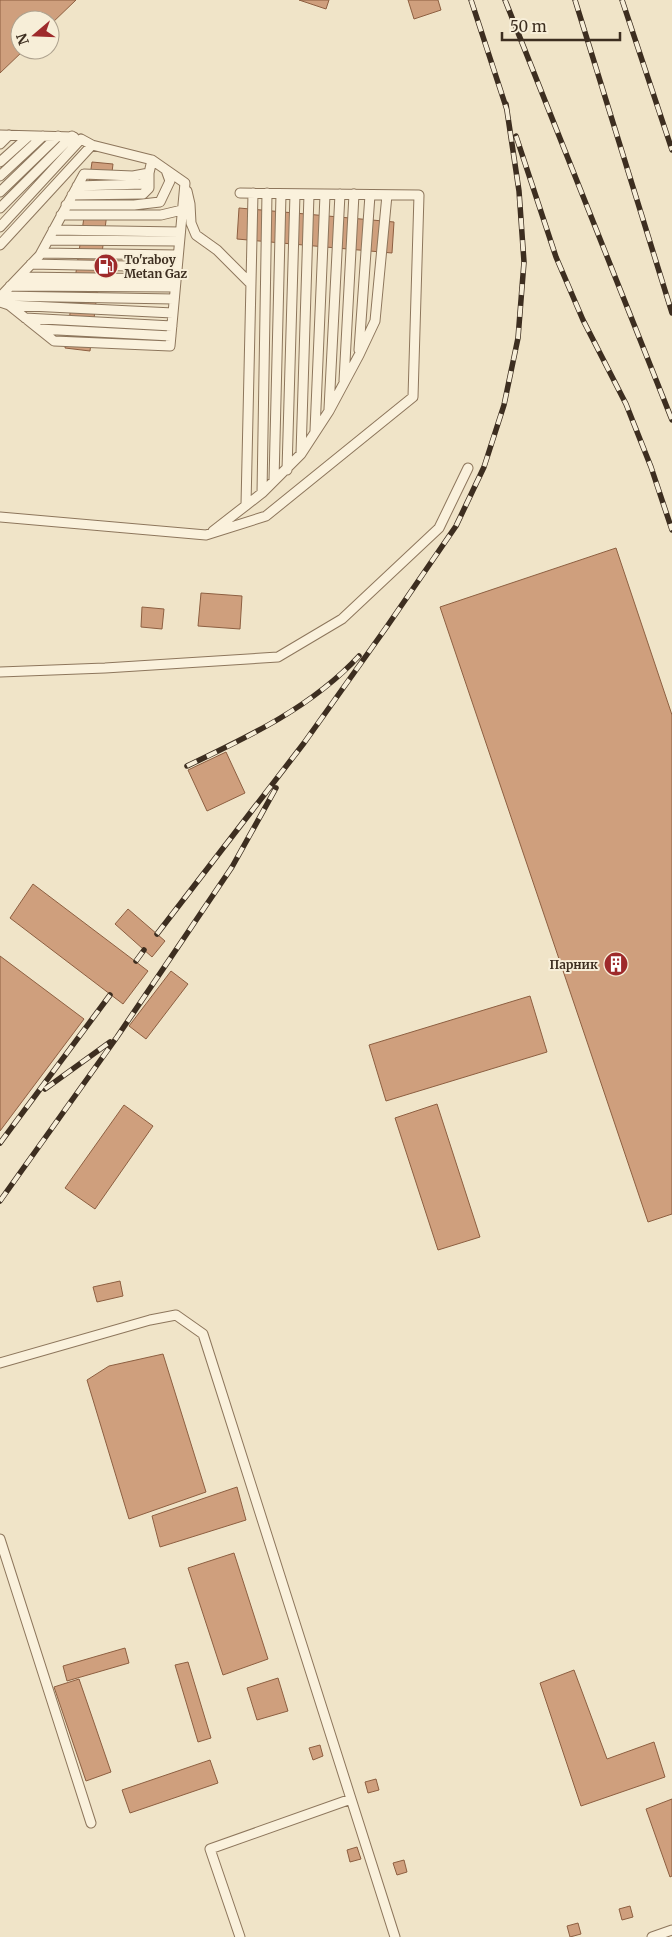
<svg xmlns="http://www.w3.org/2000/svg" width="672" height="1937" font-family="Merriweather,serif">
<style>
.building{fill:#cf9f7d;stroke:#8d5f41}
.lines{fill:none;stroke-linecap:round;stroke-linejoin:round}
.service-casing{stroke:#8d765c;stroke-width:11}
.service{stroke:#faf1dc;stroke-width:9}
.rail-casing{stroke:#3d2e20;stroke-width:5.5}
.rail{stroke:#f7eed8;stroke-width:4;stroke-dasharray:11;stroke-linecap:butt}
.labels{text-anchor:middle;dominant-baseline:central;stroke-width:4;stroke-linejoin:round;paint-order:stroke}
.poi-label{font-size:12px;font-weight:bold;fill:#3d2e20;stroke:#f7eed8;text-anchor:start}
</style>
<rect width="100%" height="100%" fill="#f0e4c8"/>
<path class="building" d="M 0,0 L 76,0 L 50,25 L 50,20 L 20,20 L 20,50 L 24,50 L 0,73 Z
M 299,0 L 329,0 L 326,9 Z
M 408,0 L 438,0 L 441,10 L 414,19 Z
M 92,162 L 113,164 L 90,351 L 65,348 Z
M 239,208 L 394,222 L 392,253 L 237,239 Z
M 616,548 L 672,715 L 672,1214 L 648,1222 L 440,607 Z
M 201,593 L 242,596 L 240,629 L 198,626 Z
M 142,607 L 164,609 L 162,629 L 141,627 Z
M 226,752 L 245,793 L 207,811 L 188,770 Z
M 33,884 L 148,971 L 123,1004 L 10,918 Z
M 128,909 L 165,941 L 152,957 L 115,924 Z
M 0,956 L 84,1019 L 0,1131 Z
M 171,971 L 188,984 L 146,1039 L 129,1026 Z
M 530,996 L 547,1052 L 386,1101 L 369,1045 Z
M 437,1104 L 480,1237 L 438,1250 L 395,1118 Z
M 124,1105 L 153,1126 L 95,1209 L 65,1188 Z
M 120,1281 L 123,1296 L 97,1302 L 93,1287 Z
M 163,1354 L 206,1492 L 129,1519 L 87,1380 L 109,1366 Z
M 237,1487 L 246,1520 L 160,1547 L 152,1516 Z
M 234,1553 L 268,1659 L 223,1675 L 188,1568 Z
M 125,1648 L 129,1663 L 67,1681 L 63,1666 Z
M 188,1662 L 211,1738 L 198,1742 L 175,1665 Z
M 574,1670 L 607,1759 L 654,1742 L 665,1777 L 581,1806 L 540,1683 Z
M 278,1678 L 288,1711 L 257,1720 L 247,1688 Z
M 79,1679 L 111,1772 L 86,1781 L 54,1687 Z
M 320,1745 L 323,1756 L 313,1760 L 309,1748 Z
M 210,1760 L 218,1783 L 130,1813 L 122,1790 Z
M 376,1779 L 379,1790 L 368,1793 L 365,1782 Z
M 672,1799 L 672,1876 L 670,1877 L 646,1809 Z
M 357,1847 L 361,1859 L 350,1862 L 347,1850 Z
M 404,1860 L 407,1872 L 397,1875 L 393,1863 Z
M 630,1906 L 633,1917 L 622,1920 L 619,1909 Z
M 578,1923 L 581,1934 L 570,1937 L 567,1926 Z"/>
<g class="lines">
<defs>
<path id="service" d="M 0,135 L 74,137
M 0,144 L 9,135
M 0,162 L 29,136
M 0,176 L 43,136
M 77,186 L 143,184 L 149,173
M 187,191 L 190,204 L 191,223 L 196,235 L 217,250 L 251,284
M 0,192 L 58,136
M 72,195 L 143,194 L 149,188 L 149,173
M 66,205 L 134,205 L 160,202 L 170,181 L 166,170
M 0,208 L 72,136
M 61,215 L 161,215 L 182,210
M 0,227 L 81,139 L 92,145
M 53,230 L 180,232
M 48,240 L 179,241
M 0,245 L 92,145 L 152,160 L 185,183 L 170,346 L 54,341 L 9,305
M 41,253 L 178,255
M 31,264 L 177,267
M 19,277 L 176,279
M 10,286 L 175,287
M 1,296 L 174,299
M 0,297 L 40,255 L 84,174 L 133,176 L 149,173 L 152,160
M 0,302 L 9,305 L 173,313
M 25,318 L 172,326
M 39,329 L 171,336
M 359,350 L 370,195
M 344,381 L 354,194
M 329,409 L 340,194
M 315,431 L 325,195
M 301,454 L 309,194
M 287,470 L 295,194
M 274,481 L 281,194
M 262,493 L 267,193
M 246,505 L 253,193
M 0,517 L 206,535 L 266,516 L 413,397 L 419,195 L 240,193
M 213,531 L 262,493 L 301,454 L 329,411 L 359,355 L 375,321 L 387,195
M 0,672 L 105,668 L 278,657 L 342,619 L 439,528 L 468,468
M 0,1363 L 150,1320 L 176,1315 L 203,1334 L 395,1937
M 0,1539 L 91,1823
M 240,1937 L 210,1849 L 351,1799
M 652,1937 L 672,1930"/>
</defs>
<use href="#service" class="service-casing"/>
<use href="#service" class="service"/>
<defs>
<path id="rail" d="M 471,0 L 507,110
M 505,0 L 672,420
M 575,0 L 672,313
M 622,0 L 672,150
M 516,136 L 556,257 L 583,320 L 626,404 L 651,467 L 672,530
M 187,766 C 248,737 312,707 359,656
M 157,934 L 304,743 L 388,625 L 456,526 L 484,467 L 504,405 L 518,338 L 524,262 L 519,191 L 506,104
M 136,961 L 144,950
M 45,1089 L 110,1042
M 0,1143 L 110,995
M 0,1201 L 117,1037 L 232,867 L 276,788"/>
</defs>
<use href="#rail" class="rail-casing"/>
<use href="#rail" class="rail"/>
</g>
<defs>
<symbol id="fuel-disc" viewBox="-11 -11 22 22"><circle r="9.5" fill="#9e2a2b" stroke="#f7eed8"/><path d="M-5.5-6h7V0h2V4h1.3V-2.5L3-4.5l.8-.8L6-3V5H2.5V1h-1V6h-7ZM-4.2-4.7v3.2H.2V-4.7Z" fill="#fff"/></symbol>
<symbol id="building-disc" viewBox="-11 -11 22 22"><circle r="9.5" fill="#9e2a2b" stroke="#f7eed8"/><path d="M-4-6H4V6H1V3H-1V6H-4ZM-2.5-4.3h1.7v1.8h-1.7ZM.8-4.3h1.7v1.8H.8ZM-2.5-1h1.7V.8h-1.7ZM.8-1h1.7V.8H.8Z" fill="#fff"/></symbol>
</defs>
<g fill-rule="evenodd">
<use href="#fuel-disc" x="92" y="252" width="28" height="28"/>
<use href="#building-disc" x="602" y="950" width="28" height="28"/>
</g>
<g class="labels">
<g class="poi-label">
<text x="124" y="259">To'raboy<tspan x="124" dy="14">Metan Gaz</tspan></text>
<text x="598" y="964" text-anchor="end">Парник</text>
</g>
</g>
<g transform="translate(35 35) rotate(251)"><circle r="24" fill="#f7eed8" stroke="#ada18e"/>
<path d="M0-4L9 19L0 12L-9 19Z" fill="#9e2a2b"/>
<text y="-8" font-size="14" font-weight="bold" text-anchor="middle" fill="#3d2e20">N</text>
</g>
<path d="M502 32v8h118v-8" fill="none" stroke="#3d2e20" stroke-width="2.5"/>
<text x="510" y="32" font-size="15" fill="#3d2e20" stroke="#f7eed8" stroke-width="4" paint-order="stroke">50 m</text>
</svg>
